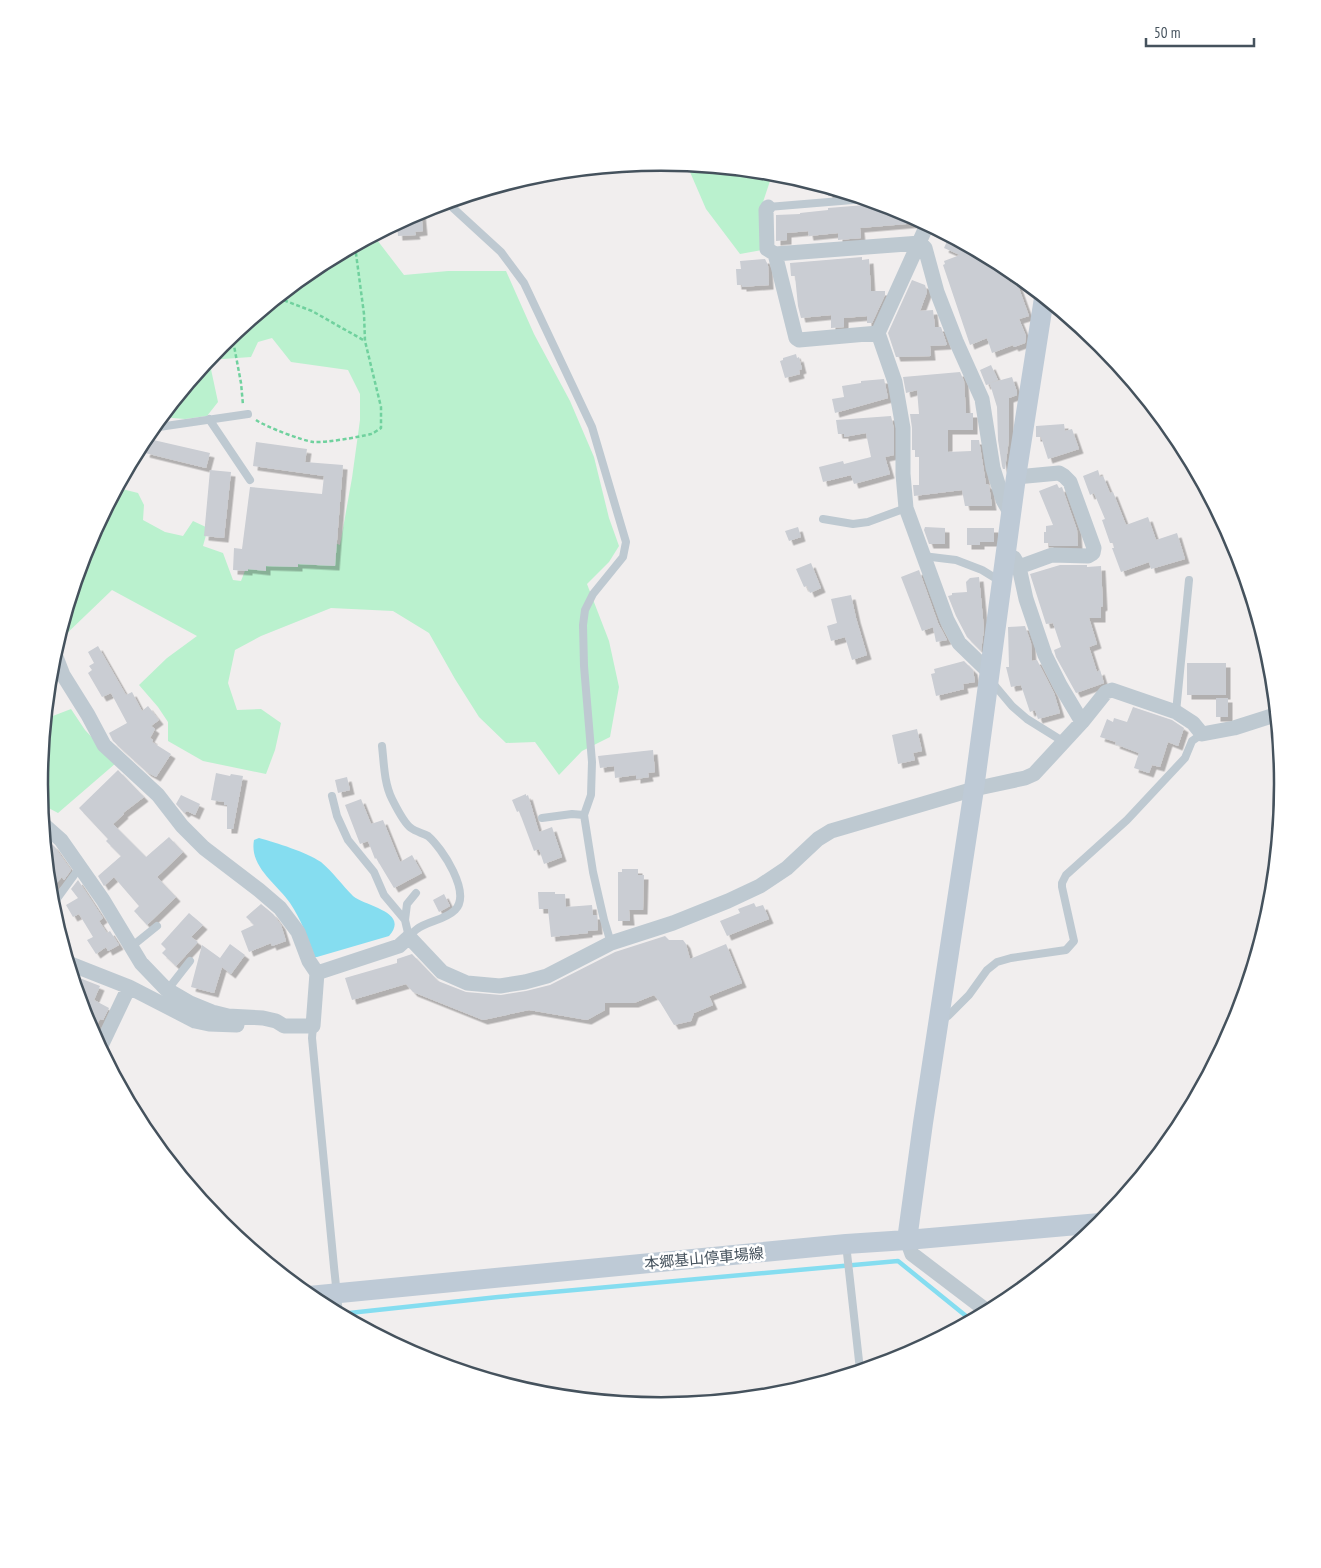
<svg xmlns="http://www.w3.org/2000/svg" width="1321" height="1568" font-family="'PT Sans Narrow','Noto Sans JP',sans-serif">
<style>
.green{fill:#baf1ce}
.water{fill:#85ddf0}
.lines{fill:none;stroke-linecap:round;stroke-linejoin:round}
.stream{stroke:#85ddf0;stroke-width:4.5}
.building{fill:#cacdd3;filter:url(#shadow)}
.path{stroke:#70d19e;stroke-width:2.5;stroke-dasharray:4 2.5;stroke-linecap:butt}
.lane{stroke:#bec9d1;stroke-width:8}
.street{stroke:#bec9d1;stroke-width:15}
.secondary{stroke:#becad6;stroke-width:20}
.labels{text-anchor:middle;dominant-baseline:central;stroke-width:5;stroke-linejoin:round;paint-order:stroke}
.street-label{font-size:15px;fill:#45525d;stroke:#fff}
.rim{fill:none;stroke:#45525d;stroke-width:2.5}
</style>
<defs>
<filter id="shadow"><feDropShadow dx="4.5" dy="4.5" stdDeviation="0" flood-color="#0004"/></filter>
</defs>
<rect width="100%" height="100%" fill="#f1eeee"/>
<path class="green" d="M 687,165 L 776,174 L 772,175 L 763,202 L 762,250 L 740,254 L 706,209 Z
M 374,236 L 404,275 L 448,271 L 506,271 L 534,334 L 570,401 L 594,457 L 609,518 L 619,546 L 609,562 L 587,584 L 609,641 L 619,687 L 610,737 L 582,751 L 559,775 L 535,742 L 506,743 L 479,717 L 455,679 L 429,633 L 393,611 L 331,608 L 261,636 L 235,650 L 228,683 L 237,710 L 261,709 L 281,723 L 275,750 L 266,774 L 203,761 L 168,741 L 168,722 L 158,707 L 139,685 L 167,658 L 197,636 L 112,590 L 61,639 L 59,636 L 86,546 L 118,486 L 122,489 L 138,493 L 144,505 L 143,520 L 165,532 L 183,536 L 193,521 L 208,528 L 203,546 L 223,553 L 233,580 L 241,581 L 246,568 L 301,530 L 340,545 L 352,478 L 360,420 L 360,394 L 348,370 L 291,362 L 272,338 L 258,342 L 251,357 L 209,360 L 218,402 L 207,416 L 185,419 L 161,417 L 221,344 L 315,267 Z
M 71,709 L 85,730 L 116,763 L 58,813 L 41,804 L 39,784 L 45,719 Z"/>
<path class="water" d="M 259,838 C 277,843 306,852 321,862 C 333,872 342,885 353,896 C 367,907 410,912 389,936 L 317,957 L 315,957 C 308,939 301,919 290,903 C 277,884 249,867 254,840 Z"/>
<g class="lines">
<path class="stream" d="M 340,1314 L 498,1297 L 898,1261 L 971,1320"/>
</g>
<path class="building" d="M 828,188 L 847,194 L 849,195 L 828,196 Z
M 870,201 L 899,210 L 919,220 L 918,223 L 860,228 L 861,238 L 838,240 L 838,233 L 809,236 L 808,231 L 787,233 L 787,240 L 776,241 L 776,215 L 800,214 L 800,213 L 828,210 L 828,208 L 865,205 Z
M 421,210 L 423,231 L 415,232 L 416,235 L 398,236 L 397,223 Z
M 948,239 L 953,239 L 1002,265 L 1010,283 L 1016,280 L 1029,316 L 1019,319 L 1026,336 L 1025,343 L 1014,347 L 1013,345 L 992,353 L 987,338 L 970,345 L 943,265 L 945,264 L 944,261 L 960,255 L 944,248 Z
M 862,257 L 862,260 L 869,259 L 871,291 L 885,291 L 885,295 L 872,323 L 867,323 L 867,316 L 844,318 L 844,327 L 831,328 L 831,315 L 801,318 L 798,306 L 795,276 L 791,276 L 790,263 Z
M 765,259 L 768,265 L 769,285 L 742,287 L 742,285 L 737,285 L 736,269 L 741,269 L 740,261 Z
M 912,280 L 925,285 L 927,292 L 920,311 L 933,310 L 935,327 L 941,327 L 947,345 L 930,346 L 931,356 L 896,357 L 888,333 Z
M 796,354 L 797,358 L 799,357 L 802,369 L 799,370 L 800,374 L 785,378 L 780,361 L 783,360 L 783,358 Z
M 991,365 L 998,380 L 990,383 L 1012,377 L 1017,392 L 1017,395 L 1009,398 L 1009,439 L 1005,469 L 1003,469 L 1002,466 L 998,440 L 997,407 L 990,384 L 986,385 L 980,370 Z
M 960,372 L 964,381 L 966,413 L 973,413 L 973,430 L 948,430 L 948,452 L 971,451 L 971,440 L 979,440 L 986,484 L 989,485 L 992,506 L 965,506 L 962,490 L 914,496 L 913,485 L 919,485 L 919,457 L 915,457 L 915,450 L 912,450 L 912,428 L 910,414 L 919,414 L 917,390 L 906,393 L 903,377 Z
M 884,379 L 888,398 L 835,413 L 832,399 L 844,397 L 842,386 L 861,383 L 861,381 Z
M 891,416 L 894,429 L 894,455 L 885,457 L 890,474 L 854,484 L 851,475 L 823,482 L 819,467 L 843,461 L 844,464 L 871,457 L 866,433 L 844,437 L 844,434 L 838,434 L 836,420 Z
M 1064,424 L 1065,431 L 1072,429 L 1079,449 L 1048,459 L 1041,437 L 1036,437 L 1036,426 Z
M 149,439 L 210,453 L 206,468 L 145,453 Z
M 256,442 L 307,449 L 305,462 L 343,465 L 335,566 L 298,564 L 298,567 L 266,566 L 266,571 L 248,569 L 248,571 L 233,570 L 234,548 L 242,549 L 250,487 L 322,494 L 324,476 L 253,466 Z
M 210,470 L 231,472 L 224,538 L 204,536 Z
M 1098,470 L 1100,477 L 1103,476 L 1110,493 L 1113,492 L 1126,525 L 1148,517 L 1156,540 L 1177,533 L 1185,559 L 1151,569 L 1149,562 L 1121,572 L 1112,548 L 1114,548 L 1113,543 L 1110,543 L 1102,520 L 1105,519 L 1094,493 L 1090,495 L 1083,476 Z
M 1057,484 L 1059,488 L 1062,487 L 1077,530 L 1078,546 L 1049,546 L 1049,543 L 1044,543 L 1044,532 L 1046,532 L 1046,526 L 1053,525 L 1039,491 Z
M 798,527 L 801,537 L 789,541 L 785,531 Z
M 925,527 L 945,528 L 945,544 L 929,544 L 924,530 Z
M 967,528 L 994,528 L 994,542 L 980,542 L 980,545 L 967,545 Z
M 811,563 L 821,588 L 810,593 L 807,586 L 804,587 L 796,569 Z
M 1060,565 L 1087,565 L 1087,567 L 1101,566 L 1103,606 L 1101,607 L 1101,618 L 1089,618 L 1097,644 L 1089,647 L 1097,672 L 1100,670 L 1104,683 L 1076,693 L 1056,657 L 1054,650 L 1061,647 L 1053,623 L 1046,624 L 1030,574 Z
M 919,570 L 938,623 L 947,640 L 936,642 L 933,627 L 922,631 L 901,577 Z
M 979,577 L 984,629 L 981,651 L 967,637 L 956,616 L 948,596 L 952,595 L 952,593 L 967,592 L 966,582 L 970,578 Z
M 851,595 L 856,618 L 867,655 L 852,660 L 845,637 L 831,641 L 827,626 L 837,623 L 831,599 Z
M 1025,626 L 1031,643 L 1032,661 L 1037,660 L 1054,693 L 1060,713 L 1038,719 L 1035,710 L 1030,712 L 1021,685 L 1011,687 L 1006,667 L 1009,667 L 1008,627 Z
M 98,646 L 126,695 L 132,692 L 142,711 L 148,706 L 159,720 L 151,726 L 155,729 L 150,738 L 153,740 L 152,742 L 171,754 L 156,777 L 147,772 L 113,741 L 109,733 L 127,723 L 111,693 L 102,697 L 88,673 L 92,670 L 89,666 L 94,663 L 88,652 Z
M 964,661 L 973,670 L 975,682 L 963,684 L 964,689 L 936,696 L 931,674 L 935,673 L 934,669 Z
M 1187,663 L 1226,663 L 1226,695 L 1187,695 Z
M 1216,698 L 1228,698 L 1228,717 L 1216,717 Z
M 1133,707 L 1172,720 L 1184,728 L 1178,746 L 1168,742 L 1160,767 L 1152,765 L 1149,773 L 1134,768 L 1139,753 L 1115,744 L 1116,742 L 1100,737 L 1107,719 L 1113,722 L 1114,718 L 1127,722 Z
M 917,729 L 922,751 L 913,753 L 915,760 L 898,764 L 892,735 Z
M 653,750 L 655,772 L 648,773 L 649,777 L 636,779 L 636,775 L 615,778 L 614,766 L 600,768 L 598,756 Z
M 118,770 L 144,797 L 123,813 L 124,814 L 113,824 L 146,857 L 169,837 L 183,852 L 157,877 L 176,897 L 147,925 L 134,911 L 139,906 L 114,877 L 104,886 L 98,876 L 121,856 L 106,841 L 108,839 L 79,808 Z
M 216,773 L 230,776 L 231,774 L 243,776 L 233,829 L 227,829 L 227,805 L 224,805 L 224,802 L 211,800 Z
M 347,777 L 350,790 L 338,793 L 335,780 Z
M 526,794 L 526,796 L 528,795 L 539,832 L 552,827 L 562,857 L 544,864 L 539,849 L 534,851 L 519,811 L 517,812 L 512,800 Z
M 181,795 L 200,804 L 195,815 L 187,811 L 184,813 L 176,804 Z
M 361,799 L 371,824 L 383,820 L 400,862 L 412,855 L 422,873 L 394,888 L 376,858 L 375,859 L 368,841 L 360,844 L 345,805 Z
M 44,838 L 54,846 L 71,870 L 64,880 L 62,877 L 49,891 Z
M 622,869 L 638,869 L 638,875 L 644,875 L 643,910 L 629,910 L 630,921 L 618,921 L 618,872 L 622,872 Z
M 78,880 L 103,918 L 99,921 L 107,933 L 110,931 L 119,945 L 108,951 L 106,947 L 96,954 L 87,940 L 93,937 L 79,914 L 73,917 L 66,905 L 78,898 L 71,889 Z
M 538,892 L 555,892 L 555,894 L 565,894 L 566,907 L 592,905 L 593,915 L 597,915 L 598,930 L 588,931 L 588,933 L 551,937 L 548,909 L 539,909 Z
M 444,894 L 450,906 L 439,912 L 433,900 Z
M 754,903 L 756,907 L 763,905 L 769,919 L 727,936 L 720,921 L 740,913 L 738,909 Z
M 261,904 L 273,914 L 281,925 L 286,941 L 272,946 L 271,943 L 249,952 L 241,931 L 254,925 L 246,917 Z
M 189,913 L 203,925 L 191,937 L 198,942 L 176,966 L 162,953 L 166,949 L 161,944 Z
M 665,936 L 669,940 L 683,940 L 686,944 L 690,959 L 726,944 L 742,983 L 709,996 L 713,1005 L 694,1013 L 691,1021 L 674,1025 L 660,1002 L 654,995 L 634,1003 L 605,1003 L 605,1010 L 587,1020 L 529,1010 L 483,1020 L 413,992 L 406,984 L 352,1000 L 345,978 L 397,963 L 397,959 L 412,954 L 438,981 L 466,992 L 501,995 L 526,991 L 550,985 L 615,952 Z
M 230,944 L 245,955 L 231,974 L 222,967 L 214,993 L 191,987 L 202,945 L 220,958 Z
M 72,975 L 100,986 L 94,1000 L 109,1008 L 103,1020 L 100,1019 L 92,1033 L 86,1022 Z"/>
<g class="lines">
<path class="path" d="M 278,298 L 312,311 L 365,341
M 232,335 L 241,383 L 243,405
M 256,420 C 266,427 301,440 313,442 C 325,443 360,437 371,434 C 374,433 378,430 381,428 L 381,407 L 365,341 L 364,314 L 355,246"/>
<path class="lane" d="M 768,207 L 865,199
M 453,208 L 501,252 L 524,283 L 592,427 L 626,542 L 623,557 L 593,594 L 585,610 L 583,625 L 584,666 L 592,762 L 591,795 L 584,815 L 593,872 L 604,920 L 611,943
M 209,419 L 250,480
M 152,428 L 248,414
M 823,519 L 853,524 L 868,522 L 906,508
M 923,556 L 956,560 L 982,570 L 1000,581
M 991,681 L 1012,706 L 1027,719 L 1064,742
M 1176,712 L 1189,580
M 382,746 C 384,763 384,783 392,799 C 395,805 405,824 411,828 C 416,832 423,833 428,836 C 442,848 472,893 455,910 C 445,920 428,921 417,929 C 414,931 411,934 409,937
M 332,796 L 337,816 L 348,840 L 374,872 L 384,895 L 405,920 L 409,937
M 542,818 L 572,814 L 584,815
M 51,907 L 80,867
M 405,920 L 407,904 L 416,893
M 131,947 L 157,926
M 166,989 L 172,984 L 190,961
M 942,1020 L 948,1016 L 969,995 L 987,970 L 997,962 L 1011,958 L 1066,950 L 1074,941 L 1062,887 L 1062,883 L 1066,875 L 1127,820 L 1185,758 L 1192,741 L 1202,734
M 313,1026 L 312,1038 L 334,1267 L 339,1314
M 846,1244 L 860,1370"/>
<path class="street" d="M 768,207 L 766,210 L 767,249 L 775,254 L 796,338 L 799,340 L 878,333
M 927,225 L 878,333 L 895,382 L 903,428 L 903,474 L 906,508 L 947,620 L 959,643 L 989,672
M 775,254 L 920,243 L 925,248 L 937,292 L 956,341 L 982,399 L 993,468 L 1003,500 L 1011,514
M 1016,477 L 1059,473 L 1064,476 L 1070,482 L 1094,548 L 1093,553 L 1088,556 L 1052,555 L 1019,567
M 1014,558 L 1019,567 L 1026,599 L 1045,655 L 1060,685 L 1082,722
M 43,824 L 61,840 L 103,900 L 141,963 L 166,989 L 190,1003 L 212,1012 L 228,1016 L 263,1018 L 276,1021 L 284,1026 L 313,1026 L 317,973 L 309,961 L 298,932 L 280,908 L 259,890 L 204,848 L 182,826 L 158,795 L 104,745 L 88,715 L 63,675 L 54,652
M 68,963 L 129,987 L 195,1021 L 209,1024 L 237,1025
M 317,973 L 399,946 L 409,937 L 442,972 L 467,983 L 500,986 L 525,982 L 547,976 L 611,943 L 673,923 L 728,901 L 760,886 L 787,868 L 818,839 L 831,831 L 974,789 L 1025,778 L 1034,774 L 1082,722 L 1106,692 L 1112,690 L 1176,712 L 1193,723 L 1202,734 L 1234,728 L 1275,715
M 100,1048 L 129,987
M 907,1240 L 912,1254 L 987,1311"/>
<path class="secondary" d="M 907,1240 L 923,1123 L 974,789 L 1016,477 L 1044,298
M 309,1296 L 846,1244 L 907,1240 L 1100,1223"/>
</g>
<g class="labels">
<g class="street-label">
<text transform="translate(704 1258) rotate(-5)">本郷基山停車場線</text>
</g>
</g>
<path d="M0 0H1321V1568H0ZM48 784a613 613 0 1 1 1226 0a613 613 0 1 1-1226 0Z" fill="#fff" fill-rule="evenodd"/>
<path class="rim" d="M48 784a613 613 0 1 1 1226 0a613 613 0 1 1-1226 0Z"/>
<path d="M1146 38v8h108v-8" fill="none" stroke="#45525d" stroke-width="2.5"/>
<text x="1154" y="38" font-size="15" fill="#45525d" stroke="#ffffff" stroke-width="4" paint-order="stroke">50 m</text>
</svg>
